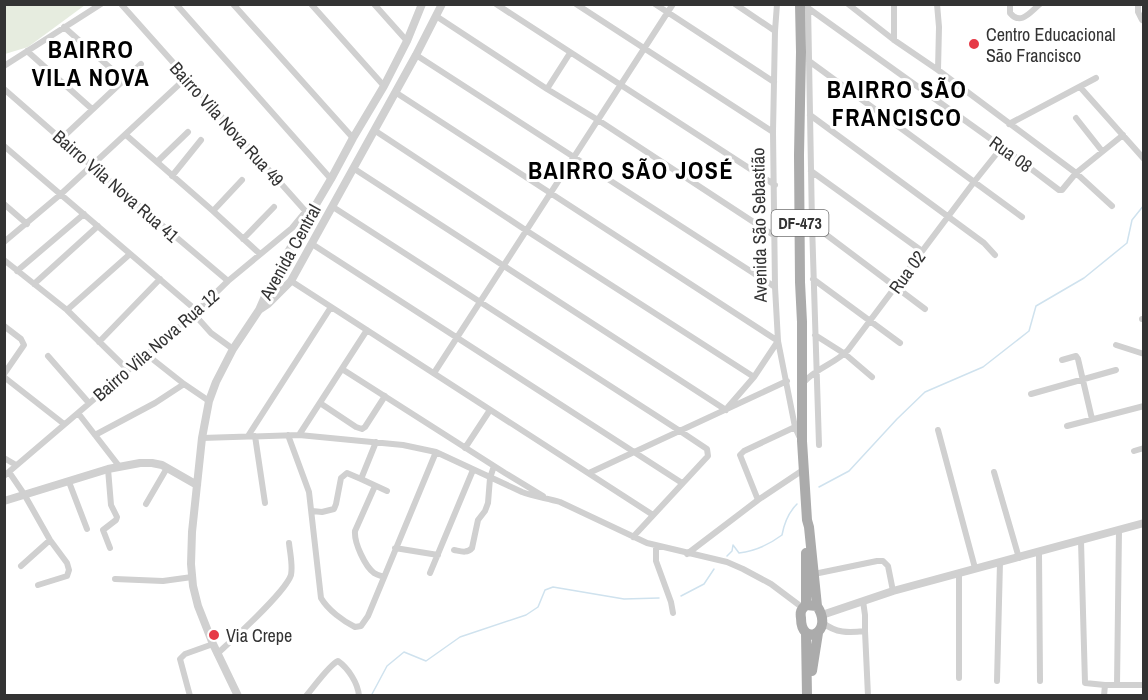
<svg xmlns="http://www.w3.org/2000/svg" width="1148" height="700" font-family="'Archivo Narrow',sans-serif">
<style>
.green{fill:#e6ecdf}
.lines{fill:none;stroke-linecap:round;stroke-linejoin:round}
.stream{stroke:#cfe2ee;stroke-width:1.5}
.minor{stroke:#d0d0d0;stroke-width:6}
.tertiary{stroke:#d0d0d0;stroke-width:8}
.primary{stroke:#ababab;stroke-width:10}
.poi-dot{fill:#e63946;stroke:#fff;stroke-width:2}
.labels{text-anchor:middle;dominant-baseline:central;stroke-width:6;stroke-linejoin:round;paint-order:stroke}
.shield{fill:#fff;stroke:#707070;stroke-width:1.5}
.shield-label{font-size:16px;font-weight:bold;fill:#333}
.poi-label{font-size:18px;fill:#333;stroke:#fff;text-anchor:start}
.street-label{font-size:18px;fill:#333;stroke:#fff}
.district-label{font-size:24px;font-weight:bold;letter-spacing:1.5px;fill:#000;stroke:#fff}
</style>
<rect width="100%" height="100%" fill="#fff"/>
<path class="green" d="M 5,4 L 85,4 L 85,5 L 28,47 L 5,54 Z"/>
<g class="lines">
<path class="stream" d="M 819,487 L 849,471 L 897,419 L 925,392 L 983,367 L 1029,331 L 1036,306 L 1084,278 L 1127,243 L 1132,220 L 1144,205
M 727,556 L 732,551 L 733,545 L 739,553 C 755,551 770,544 782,535 C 784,524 789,512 797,504
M 681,596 L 704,584 L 714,569
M 371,696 L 387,666 L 404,652 L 426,661 L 460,637 L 526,615 L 538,607 L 545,590 L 553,587 L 624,599 L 659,598"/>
<path class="minor" d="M 121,4 L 308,214
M 176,4 L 331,179
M 233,4 L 353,138
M 311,4 L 384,86
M 374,4 L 407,41
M 496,4 L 775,185
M 576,4 L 773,132
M 655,4 L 774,82
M 735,4 L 775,31
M 777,4 L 775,31 L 773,132 L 775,287 L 778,341 L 795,427 L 799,436
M 808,4 L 812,224 L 819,445
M 848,4 L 894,40 L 938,70 L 1076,173 L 1112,206
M 894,4 L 894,40
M 937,4 L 939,27 L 938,70
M 1010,4 L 1010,13 C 1021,26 1030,12 1040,4
M 1138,4 L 1138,12 L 1142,20
M 808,8 L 1002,147 L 1059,190 L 1062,190 L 1076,173 L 1123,135
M 436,16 L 547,89 L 598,120 L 775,236
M 64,27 L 124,80
M 27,51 L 92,109
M 416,55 L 775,287
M 809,61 L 1022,217
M 4,66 L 101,4
M 1080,87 L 1144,159
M 4,89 L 92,166 L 228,281
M 547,89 L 570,53
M 395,92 L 778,341
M 810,115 L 984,243 L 995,255
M 1076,118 L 1102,151
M 1009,124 L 1096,78
M 374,130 L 527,231 L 754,377
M 126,135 L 213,211 L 260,254
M 61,139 L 141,64
M 4,146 L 197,311
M 157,162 L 188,132
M 353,168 L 726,410
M 811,171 L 922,251
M 172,176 L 201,140
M 4,204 L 27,224
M 333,207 L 680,431 L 707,449 L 708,456 L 633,537
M 213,211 L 242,180
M 812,224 L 925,309
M 243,239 L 274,207
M 4,242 L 61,194 L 186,78
M 312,244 L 682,483
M 4,260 L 67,310 L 128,370
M 17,271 L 84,214
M 813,279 L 900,343
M 291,281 L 653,515
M 34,284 L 98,226
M 67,310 L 130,254
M 194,314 L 211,333 L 233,349
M 1142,319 L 1144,319
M 4,326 L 21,339 L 24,345 L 4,374
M 815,335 L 845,354 L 872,377
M 99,342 L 160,279
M 1116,345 L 1144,354
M 146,354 L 184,384 L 209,401
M 48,356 L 89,403
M 1062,360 L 1076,356 L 1078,359 L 1092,419
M 342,369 L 505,473 L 543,496
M 434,373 L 673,4
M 4,377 L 64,424
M 803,383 C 817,367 835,364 848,350 L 974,182 L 1002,147
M 1031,394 L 1116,370
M 320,403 L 356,427 L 362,429 L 365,427 L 385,396
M 728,407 L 754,377 L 778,341
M 78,413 L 119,466
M 1067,426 L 1144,406
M 938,430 L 975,568
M 95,435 L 155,403 L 184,384
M 288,435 L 309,492 L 321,598 C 328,610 343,621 355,627 L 361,626 L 368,616 L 436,452
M 299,435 L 367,330
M 248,436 L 331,307
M 255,436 L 265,503
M 202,438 L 299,435 L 403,445 L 436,452 L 522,492 C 535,497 547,498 560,502 L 647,543 L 727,562 L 743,569 L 771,584 L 803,608
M 465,448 L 490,410
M 1134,451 L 1144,448
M 4,458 L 16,465
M 108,469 L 111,505 L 117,517 L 116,520 L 103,530 L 110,548
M 9,472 L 24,494 L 50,540 L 67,563 L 69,570 L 67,576 L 38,585
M 994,472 L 1019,558
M 589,473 L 787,381
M 4,476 L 194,314 L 228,281 L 292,228 L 306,211
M 361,479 L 387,491
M 69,482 L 87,529
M 375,486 L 355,531 C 354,543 365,566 374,573 C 377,575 381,576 384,577
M 758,500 L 740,455 L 744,451 L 795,427
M 146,504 L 167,468
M 312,511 L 322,512 L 334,509 L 336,504 L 341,478 L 347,473 L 361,479 L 376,442
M 1081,541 L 1085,683 L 1105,685 L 1144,685
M 656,546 L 656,561 L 671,602 L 673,613
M 395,548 L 438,555
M 454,550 C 460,551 467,554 472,548 L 478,520 L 485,511 L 488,503 L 490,478 L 494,466
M 1039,553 L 1040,681
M 687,554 L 758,500 L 803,470
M 21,566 L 50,540
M 430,573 L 473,470
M 814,574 L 877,561 L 883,561 L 888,566 L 893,591
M 115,579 L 163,581 L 192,577
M 863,601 L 865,615 L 865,631 L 868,696
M 823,623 C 836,633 848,633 865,631
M 217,654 C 233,639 285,593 291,575 C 293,565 290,553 289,543
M 959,678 L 959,573
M 997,681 L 1000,562
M 1117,685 L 1119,530
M 190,696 L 180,659 L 185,654 L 213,644
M 306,696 C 314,687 329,665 338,661 C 348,668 358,683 359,696
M 1104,696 L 1105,685"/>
<path class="tertiary" d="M 259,310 L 268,304 L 291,281 L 416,55 L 442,4
M 4,501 L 108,469 L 140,463 L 152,463 L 162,465 L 197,485
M 822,615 L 893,591 L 1144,523
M 238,696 L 213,644 L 198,606 L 193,586 L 191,564 L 192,532 L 202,438 L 209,401 L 216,382 L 233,349 L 259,310 L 266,294 L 288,252 L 331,179 L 353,138 L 384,86 L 407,41 L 422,4"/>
<path class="primary" d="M 800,4 L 801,52 L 799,155 L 800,282 L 802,322 L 802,441 L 807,520 L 809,527 L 817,606
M 806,605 L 817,606 C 835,633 801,648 801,618 C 800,612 801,609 806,605 Z
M 806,605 L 806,553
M 806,633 L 807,696
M 812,671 L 818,633"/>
</g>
<g class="poi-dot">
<circle cx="974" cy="44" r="6"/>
<circle cx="214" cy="635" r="6"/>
</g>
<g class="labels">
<rect class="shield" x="771.5" y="210" width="57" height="26" rx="4.5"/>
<g class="shield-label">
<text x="800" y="223">DF-473</text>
</g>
<g class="poi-label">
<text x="986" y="34">Centro Educacional<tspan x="986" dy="21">São Francisco</tspan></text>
<text x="226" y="635">Via Crepe</text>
</g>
<g class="street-label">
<text transform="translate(227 124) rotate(48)">Bairro Vila Nova Rua 49</text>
<text transform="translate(1011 154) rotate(36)">Rua 08</text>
<text transform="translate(116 186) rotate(41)">Bairro Vila Nova Rua 41</text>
<text transform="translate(759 225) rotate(-91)">Avenida São Sebastião</text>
<text transform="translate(290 252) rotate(-61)">Avenida Central</text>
<text transform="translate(907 272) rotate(-54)">Rua 02</text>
<text transform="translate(156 345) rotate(-41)">Bairro Vila Nova Rua 12</text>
</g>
<g class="district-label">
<text x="91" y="49">BAIRRO<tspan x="91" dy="28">VILA NOVA</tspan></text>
<text x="897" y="89">BAIRRO SÃO<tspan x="897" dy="28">FRANCISCO</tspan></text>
<text x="631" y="170">BAIRRO SÃO JOSÉ</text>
</g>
</g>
<rect width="1148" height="700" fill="none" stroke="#333333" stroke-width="12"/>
</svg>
